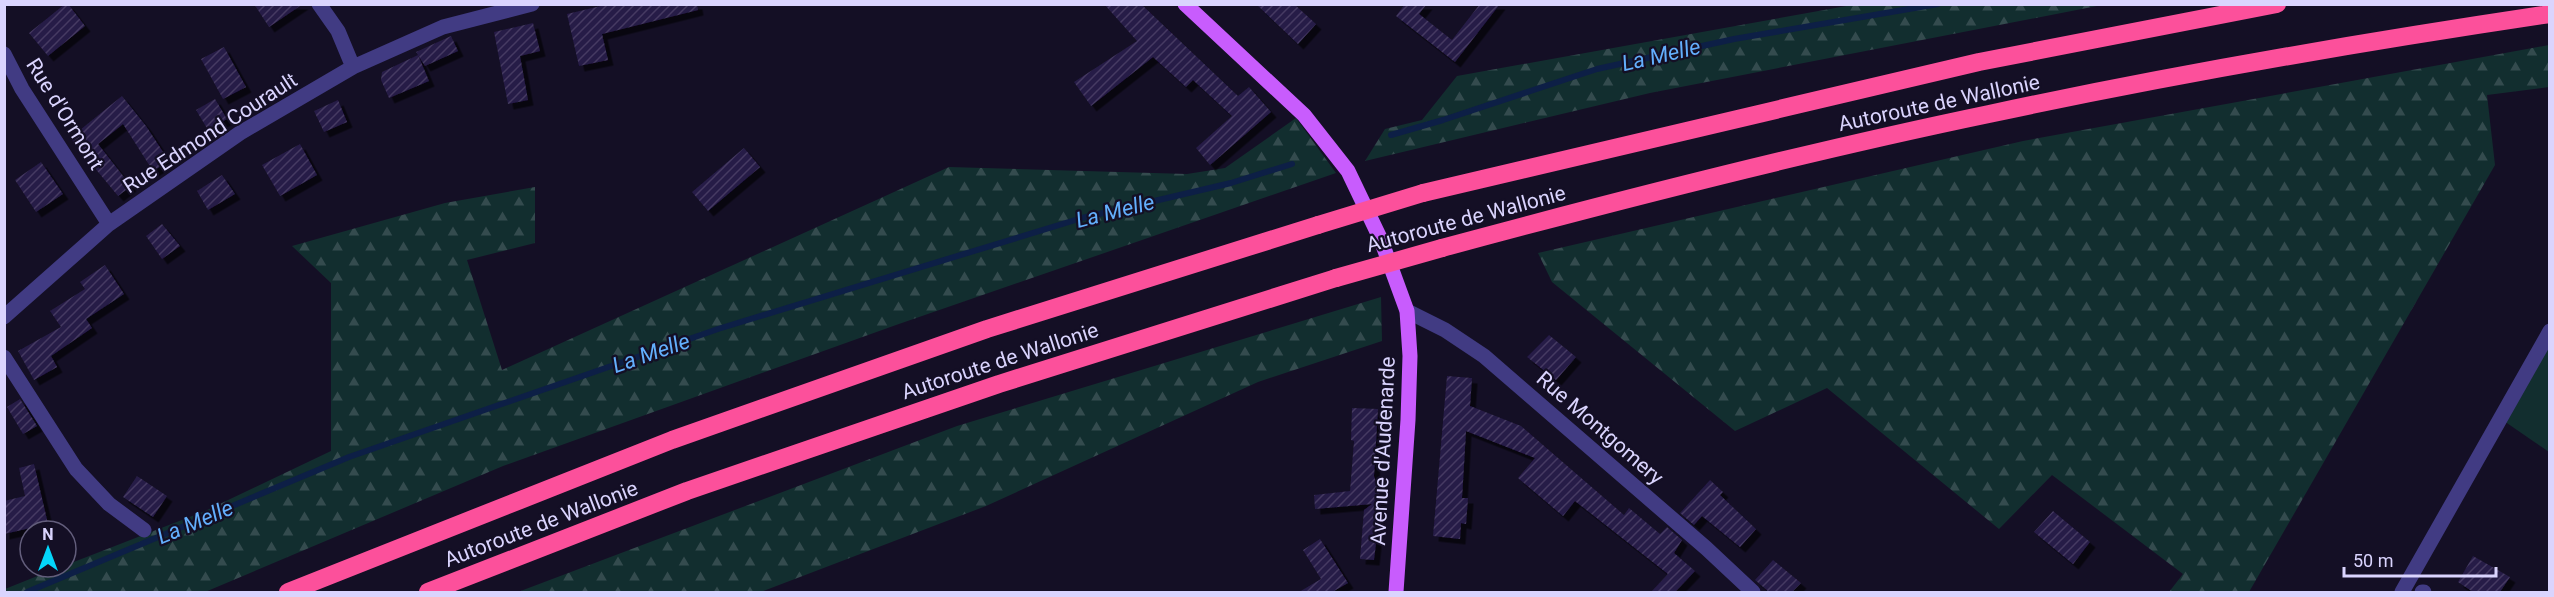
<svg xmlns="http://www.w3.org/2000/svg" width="2554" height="597" font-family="Roboto,sans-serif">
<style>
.grass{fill:#122e2f}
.forest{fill:url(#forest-firs)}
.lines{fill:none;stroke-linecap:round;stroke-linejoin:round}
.stream{stroke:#0d1f46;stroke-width:6}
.building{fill:url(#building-hatch);filter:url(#shadow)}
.minor{stroke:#413b83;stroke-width:15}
.major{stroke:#c85cfd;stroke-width:15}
.highway{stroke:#fc509b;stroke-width:18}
.highway-bridge{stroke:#fc509b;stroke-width:18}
.labels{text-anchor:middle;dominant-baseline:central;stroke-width:4.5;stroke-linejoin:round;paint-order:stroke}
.street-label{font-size:21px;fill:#dad4fe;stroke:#140f25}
.water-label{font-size:22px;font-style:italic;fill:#63affd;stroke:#140f25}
</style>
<defs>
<pattern id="forest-firs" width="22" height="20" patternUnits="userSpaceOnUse" patternTransform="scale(1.5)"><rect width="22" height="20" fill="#122e2f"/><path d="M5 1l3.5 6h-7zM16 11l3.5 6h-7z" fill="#344b4e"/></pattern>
<pattern id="building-hatch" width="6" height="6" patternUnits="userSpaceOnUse" patternTransform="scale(1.5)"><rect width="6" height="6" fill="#261b46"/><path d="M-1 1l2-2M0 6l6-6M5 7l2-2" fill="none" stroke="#453b62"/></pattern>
<filter id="shadow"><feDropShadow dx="5.5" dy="5.5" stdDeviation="0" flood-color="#0009"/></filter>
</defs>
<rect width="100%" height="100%" fill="#140f25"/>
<path class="grass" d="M 2549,329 L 2549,452 L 2501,419 Z"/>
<path class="forest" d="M 1852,5 L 2102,5 L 1650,93 L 1365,161 L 1385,129 L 1422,120 L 1457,76 Z
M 2549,45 L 2549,87 L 2487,95 L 2495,165 L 2249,592 L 2169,592 L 2183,574 L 2052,475 L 1999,529 L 1827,388 L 1735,431 L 1552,282 L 1538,253 L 2023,141 Z
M 1296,118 L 1336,173 L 896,325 L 503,466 L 205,592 L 5,592 L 5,589 L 60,567 L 66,567 L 66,565 L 205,511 L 331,451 L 331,283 L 292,246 L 445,203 L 535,187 L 535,243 L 467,260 L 502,370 L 949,167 L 1187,174 L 1225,168 Z
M 1381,297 L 1382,341 L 1258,382 L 986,506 L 761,592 L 518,592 L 957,426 Z"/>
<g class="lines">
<path class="stream" d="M 1391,135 L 1443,120 L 1597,69 L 1734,39 L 1938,4
M 27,592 L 349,457 L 718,329 L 1082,218 L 1231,183 L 1292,164"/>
</g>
<path class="building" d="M 65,4 L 68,4 L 85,26 L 48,56 L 29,33 Z
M 254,4 L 303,4 L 269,27 Z
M 609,4 L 697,4 L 698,10 L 602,34 L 608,60 L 579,66 L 567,14 Z
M 1104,4 L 1141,4 L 1238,96 L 1249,87 L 1271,112 L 1210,165 L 1196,148 L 1232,116 L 1193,80 L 1186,87 L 1153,57 L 1091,106 L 1074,82 L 1137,41 Z
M 1256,4 L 1294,4 L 1316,24 L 1298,44 Z
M 1405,4 L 1427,4 L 1419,14 L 1452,40 L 1480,4 L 1500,4 L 1455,62 L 1396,16 Z
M 533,23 L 540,51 L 520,56 L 528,100 L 508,104 L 494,32 Z
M 451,36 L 458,51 L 425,66 L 416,52 Z
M 224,47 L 246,87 L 223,99 L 201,59 Z
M 418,55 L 429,81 L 389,98 L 381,80 L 382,72 Z
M 122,96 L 146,126 L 169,161 L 153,171 L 123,124 L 98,144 L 131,186 L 118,196 L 70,138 Z
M 215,99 L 227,119 L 208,130 L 196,110 Z
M 338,100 L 347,122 L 324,132 L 314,111 Z
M 300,144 L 317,175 L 280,196 L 262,165 Z
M 744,148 L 760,167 L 708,211 L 692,192 Z
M 41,162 L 63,194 L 36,212 L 15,180 Z
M 222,175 L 235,194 L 208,210 L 197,191 Z
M 162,224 L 180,246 L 162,259 L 146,236 Z
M 105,265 L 124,294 L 86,319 L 92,328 L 51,356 L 57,367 L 34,380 L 18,351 L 61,327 L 50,311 L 85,289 L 80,282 Z
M 1549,335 L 1576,357 L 1556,380 L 1527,357 Z
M 1447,376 L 1472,378 L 1470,406 L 1521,426 L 1624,515 L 1629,508 L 1660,534 L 1667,527 L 1682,540 L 1674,553 L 1695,571 L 1675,592 L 1651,592 L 1668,574 L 1575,501 L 1563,516 L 1518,478 L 1535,458 L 1466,431 L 1462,498 L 1468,498 L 1466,524 L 1461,523 L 1460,539 L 1433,536 Z
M 20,399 L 37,426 L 23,434 L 7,407 Z
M 1352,408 L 1378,409 L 1374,476 L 1381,499 L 1374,560 L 1360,559 L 1364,510 L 1372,504 L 1315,509 L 1314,495 L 1350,491 L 1354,441 L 1351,440 Z
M 34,464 L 48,524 L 4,534 L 4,501 L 25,496 L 19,468 Z
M 137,476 L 167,496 L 153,517 L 123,497 Z
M 1710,480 L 1723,492 L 1720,495 L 1756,529 L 1740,547 L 1702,516 L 1694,525 L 1680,513 Z
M 2053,511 L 2090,542 L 2073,564 L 2034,532 Z
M 1320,539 L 1348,583 L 1332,592 L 1299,592 L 1321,579 L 1303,550 Z
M 2473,556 L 2510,577 L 2500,592 L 2473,592 L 2458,582 Z
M 1773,560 L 1801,583 L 1792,592 L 1769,592 L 1755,580 Z"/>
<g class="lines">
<path class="minor" d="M 319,4 L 338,31 L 353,67
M 4,54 L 22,89 L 109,224
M 1407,311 L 1445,330 L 1484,356 L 1706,548 L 1753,592
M 4,317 L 109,224 L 240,133 L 353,67 L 443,27 L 532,4
M 4,357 L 76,469 L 109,504 L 144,530
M 2402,592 L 2550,331
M 2422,592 L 2424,592"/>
<path class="major" d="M 1185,4 L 1304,115 L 1348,171 L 1381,240 L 1407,311 L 1410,356 L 1408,420 L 1396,592"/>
<path class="highway" d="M 1423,193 L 1979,62 L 2277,4
M 1442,248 C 1623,199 1806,152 1989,114 C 2175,74 2362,42 2550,14
M 288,592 L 672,440 L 987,329 L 1318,225
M 428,592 L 687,491 L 999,384 L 1336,278"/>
<path class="highway-bridge" d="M 1318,225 L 1423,193
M 1336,278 L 1442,248"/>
</g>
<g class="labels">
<g class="street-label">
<text transform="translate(1939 103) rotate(-12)">Autoroute de Wallonie</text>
<text transform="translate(65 114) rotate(58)">Rue d'Ormont</text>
<text transform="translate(210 133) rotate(-33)">Rue Edmond Courault</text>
<text transform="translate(1466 219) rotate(-15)">Autoroute de Wallonie</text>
<text transform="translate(1000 361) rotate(-18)">Autoroute de Wallonie</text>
<text transform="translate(1600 428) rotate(41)">Rue Montgomery</text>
<text transform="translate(1383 451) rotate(-87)">Avenue d'Audenarde</text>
<text transform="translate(541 524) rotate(-21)">Autoroute de Wallonie</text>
</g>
<g class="water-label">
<text transform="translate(1661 55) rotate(-13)">La Melle</text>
<text transform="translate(1115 211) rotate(-14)">La Melle</text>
<text transform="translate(651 353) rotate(-19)">La Melle</text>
<text transform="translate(195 522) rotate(-23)">La Melle</text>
</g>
</g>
<rect width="2554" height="597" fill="none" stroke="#dad4fe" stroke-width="12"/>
<g transform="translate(48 549)"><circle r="28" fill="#140f25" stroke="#635e7c" stroke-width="1.5"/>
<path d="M0-4.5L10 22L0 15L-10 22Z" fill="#04d6fa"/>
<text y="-9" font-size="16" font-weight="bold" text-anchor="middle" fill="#dad4fe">N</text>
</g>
<path d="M2344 567v9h152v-9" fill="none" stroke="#dad4fe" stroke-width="3"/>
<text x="2353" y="567" font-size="18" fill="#dad4fe" stroke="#140f25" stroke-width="4.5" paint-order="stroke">50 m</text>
</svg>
